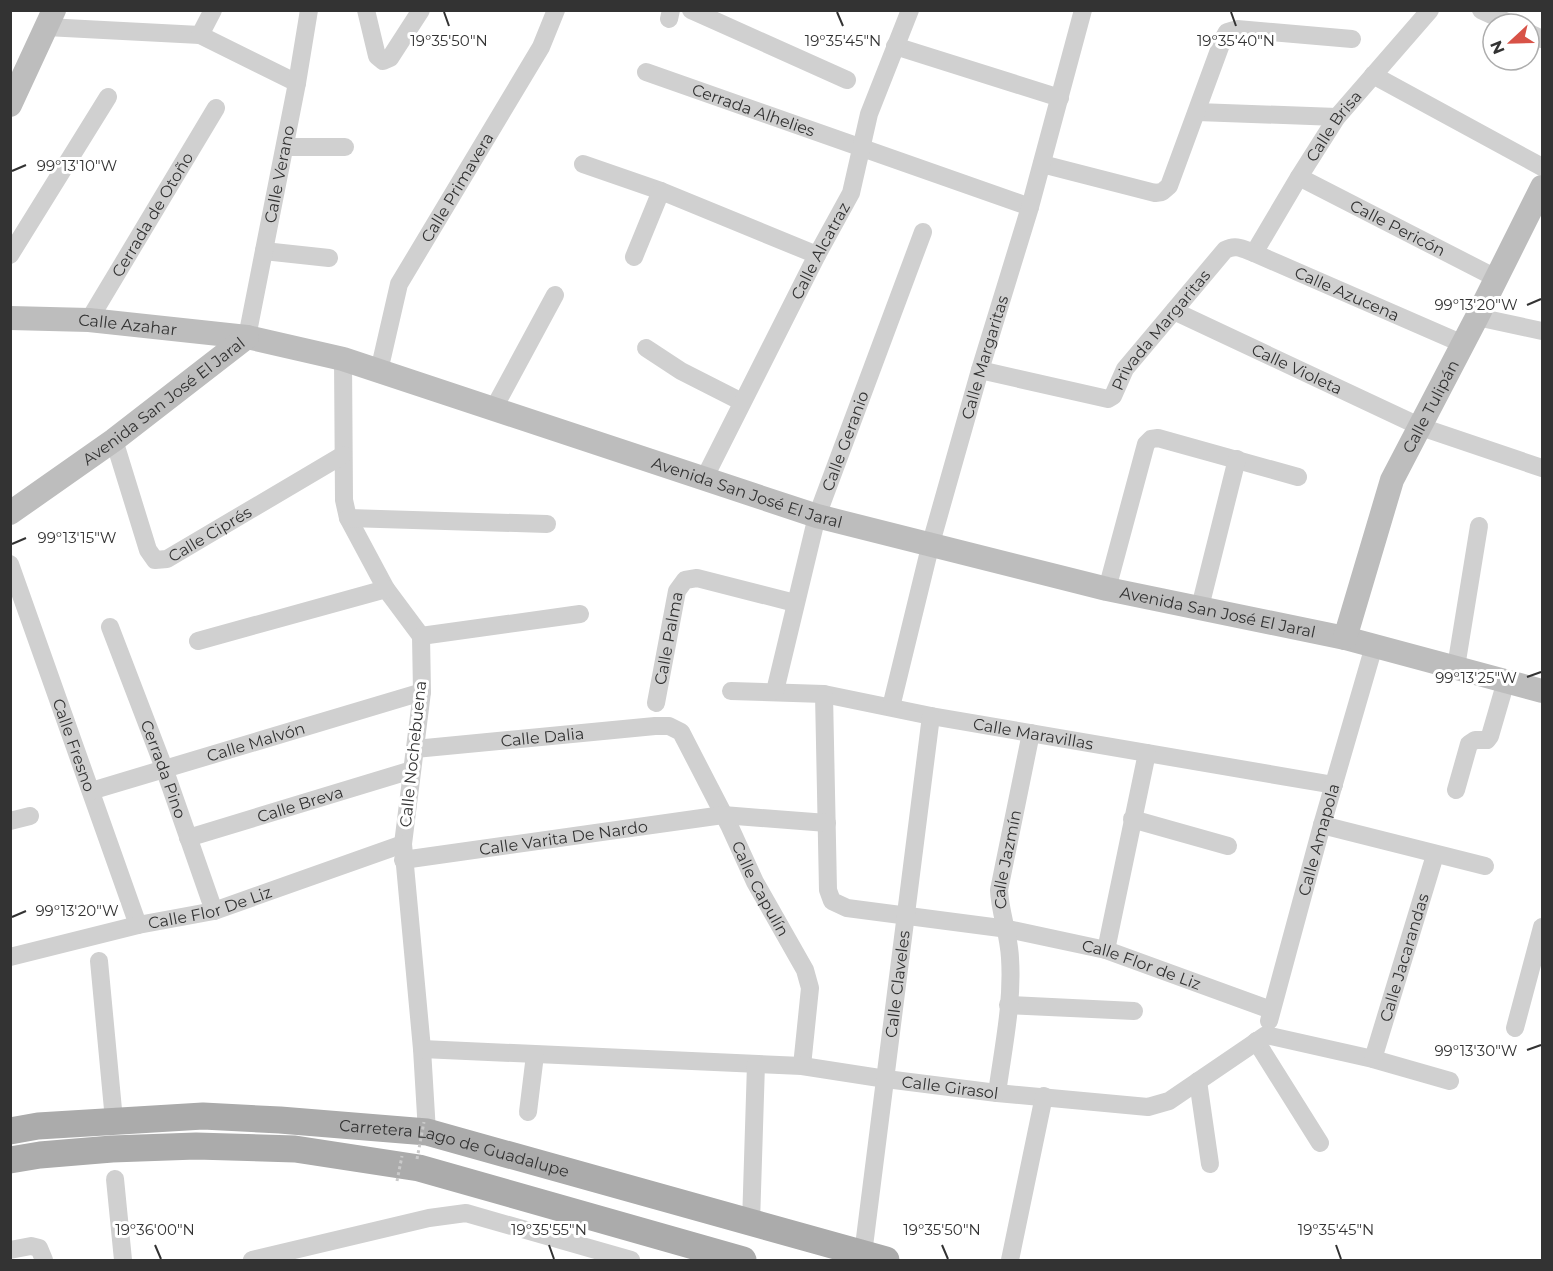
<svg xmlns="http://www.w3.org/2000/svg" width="1553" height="1271" font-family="Montserrat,sans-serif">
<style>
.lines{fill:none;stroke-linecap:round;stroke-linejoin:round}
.street{stroke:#d0d0d0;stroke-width:18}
.secondary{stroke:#bdbdbd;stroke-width:24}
.primary{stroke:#ababab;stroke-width:27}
.path-bridge{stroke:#cacaca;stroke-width:3;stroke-dasharray:3 3;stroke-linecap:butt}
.ticks{fill:none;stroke:#333;stroke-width:2}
.labels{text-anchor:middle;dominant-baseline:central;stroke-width:6;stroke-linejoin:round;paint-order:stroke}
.street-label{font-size:16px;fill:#333;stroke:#fff}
.ticks-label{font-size:15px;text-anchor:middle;fill:#333;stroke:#fff;stroke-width:6;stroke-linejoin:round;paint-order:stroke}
</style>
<rect width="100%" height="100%" fill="#fff"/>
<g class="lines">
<g class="street">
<path d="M 366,10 L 377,56 L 383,61 L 390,58 L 421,10"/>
<path d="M 691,10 L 847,80"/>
<path d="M 1481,10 L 1511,24"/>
<path d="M 669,19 L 671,10"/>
<path d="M 46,27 L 200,35 L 297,83"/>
<path d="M 1529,33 L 1542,39"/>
<path d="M 200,35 L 213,10"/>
<path d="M 895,46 L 1060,98"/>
<path id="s1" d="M 646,72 L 1030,207"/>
<path d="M 1373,75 L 1542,167"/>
<path d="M 1197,112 L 1337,117"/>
<path d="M 285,147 L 345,147"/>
<path d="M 583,164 L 661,191 L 817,255"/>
<path d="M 1042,164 L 1155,193 L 1162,192 L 1169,186 L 1223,39 L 1227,32 L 1237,29 L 1352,39"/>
<path id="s2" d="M 1299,177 L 1496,278"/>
<path d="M 264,251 L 329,258"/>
<path id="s3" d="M 1254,253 L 1299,177 L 1337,117 L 1430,10"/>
<path d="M 10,255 L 108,97"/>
<path d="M 634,257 L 661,191"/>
<path id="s4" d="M 1174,311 L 1421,427 L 1542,468"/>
<path d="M 1477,317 L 1542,331"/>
<path id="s5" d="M 89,320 L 216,108"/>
<path id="s6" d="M 247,337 L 297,83 L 309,10"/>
<path d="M 646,348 L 681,371 L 742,402"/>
<path d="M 343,359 L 344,500 L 348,518 L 386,589 L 421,636 L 422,692 L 403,844 L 422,1049 L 427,1132"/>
<path id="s7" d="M 980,370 L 1108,399 L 1113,396 L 1125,369 L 1225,250 C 1236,244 1243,249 1254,253 L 1463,344"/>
<path id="s8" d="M 379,371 L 399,284 L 541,47 L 556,10"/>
<path d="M 494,408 L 555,295"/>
<path id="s9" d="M 114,440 L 148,550 L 155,560 L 167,559 L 343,455"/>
<path id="s10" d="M 704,479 L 817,255 L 851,193 L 869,114 L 910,10"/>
<path d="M 348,518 L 547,524"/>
<path id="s11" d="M 10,564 L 138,925"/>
<path d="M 1107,589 L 1146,444 L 1151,439 L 1158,438 L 1298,477"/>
<path d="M 1200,607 L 1237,459"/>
<path id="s12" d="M 110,627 L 164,768 L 214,911"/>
<path d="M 421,636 L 580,614"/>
<path d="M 198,641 L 386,589"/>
<path d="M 1456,667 L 1479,526"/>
<path id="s13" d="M 731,691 L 824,694 L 931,716 L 1334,785"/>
<path id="s14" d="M 775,691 L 817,516 L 923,232"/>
<path id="s15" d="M 824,694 L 828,890 L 832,901 L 847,908 L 1008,929 L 1106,950 L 1271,1010"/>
<path id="s16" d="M 656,703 L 677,591 L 685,580 L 697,578 L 795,603"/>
<path id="s17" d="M 891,707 L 931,543 L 980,370 L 1030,207 L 1083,10"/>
<path id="s18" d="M 415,749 L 655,726 L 669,726 L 681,732 L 729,825 L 755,882 L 805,970 L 810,988 L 802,1066"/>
<path d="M 1456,790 L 1469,744 L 1475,740 L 1487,740 L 1490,736 L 1506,681"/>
<path id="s19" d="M 91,791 L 422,692"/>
<path d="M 1132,819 L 1228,846"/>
<path d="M 10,821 L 30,816"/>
<path d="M 1322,825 L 1485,866"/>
<path id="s20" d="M 188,838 L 412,770"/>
<path id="s21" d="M 403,860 L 723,815 L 827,823"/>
<path d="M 1106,950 L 1147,753"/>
<path id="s22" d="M 10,957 L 138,925 L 214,911 L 403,844"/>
<path d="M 99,961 L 114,1120"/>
<path d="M 1008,1005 L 1134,1011"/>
<path id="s23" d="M 1269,1021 L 1322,825 L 1374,646"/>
<path d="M 1515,1028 L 1542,927"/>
<path d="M 1256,1041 L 1320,1143"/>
<path id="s24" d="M 422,1049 L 802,1066 L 886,1079 L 997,1093 L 1148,1107 L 1169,1101 L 1266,1035 L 1373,1059 L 1450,1081"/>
<path id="s25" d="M 1373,1059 L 1435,855"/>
<path d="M 1198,1081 L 1210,1164"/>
<path id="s26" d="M 997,1093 C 1003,1049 1013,1003 1010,958 C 1009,934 1000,913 999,890 L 1031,733"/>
<path d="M 528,1112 L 535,1055"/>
<path d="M 115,1179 L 123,1260"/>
<path d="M 751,1223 L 756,1064"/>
<path d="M 10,1250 L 31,1246 L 39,1248 L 44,1260"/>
<path id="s27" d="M 863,1254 L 931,716"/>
<path d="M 252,1260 L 429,1218 L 466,1213 L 631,1260"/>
<path d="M 1010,1260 L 1044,1096"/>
</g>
<g class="secondary">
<path d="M 10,105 L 54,10"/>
<path id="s28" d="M 10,318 L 89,320 L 247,337 L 343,359 L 817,516 L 1107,589 L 1345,638 L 1542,691"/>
<path id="s29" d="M 10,513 L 114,440 L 247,337"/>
<path id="s30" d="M 1345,638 L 1392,480 L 1477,317 L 1542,187"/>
</g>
<g class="primary">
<path id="s31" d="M 10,1131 L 38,1126 L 203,1116 L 280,1120 L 427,1132 L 886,1260"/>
<path d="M 10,1160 L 40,1155 L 112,1149 L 196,1146 L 295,1149 L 419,1168 L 743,1260"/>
</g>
<path class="path-bridge" d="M 417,1159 L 424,1122
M 397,1181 L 402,1156"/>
</g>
<path class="ticks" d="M 444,12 L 449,26M 837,12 L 843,26M 1231,12 L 1236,26M 12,171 L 26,165M 1527,305 L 1541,299M 12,544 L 26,538M 1527,677 L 1541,672M 12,917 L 26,911M 1527,1050 L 1541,1045M 155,1245 L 161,1259M 549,1245 L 554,1259M 942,1245 L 948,1259M 1336,1245 L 1341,1259"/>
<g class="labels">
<g class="street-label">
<text stroke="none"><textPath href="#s1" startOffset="114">Cerrada Alhelies</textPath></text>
<text stroke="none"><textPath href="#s3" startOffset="150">Calle Brisa</textPath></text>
<text stroke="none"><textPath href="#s6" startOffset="166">Calle Verano</textPath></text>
<text stroke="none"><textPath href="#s8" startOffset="202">Calle Primavera</textPath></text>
<text stroke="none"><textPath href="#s5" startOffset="123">Cerrada de Otoño</textPath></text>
<text stroke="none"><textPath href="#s2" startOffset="111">Calle Pericón</textPath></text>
<text stroke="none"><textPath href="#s10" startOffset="256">Calle Alcatraz</textPath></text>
<text stroke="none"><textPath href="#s7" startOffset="454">Calle Azucena</textPath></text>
<text stroke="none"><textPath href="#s28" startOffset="118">Calle Azahar</textPath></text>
<text stroke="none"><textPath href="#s7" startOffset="219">Privada Margaritas</textPath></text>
<text stroke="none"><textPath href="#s17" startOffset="362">Calle Margaritas</textPath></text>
<text stroke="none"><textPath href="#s4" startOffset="136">Calle Violeta</textPath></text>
<text stroke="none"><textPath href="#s29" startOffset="190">Avenida San José El Jaral</textPath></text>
<text stroke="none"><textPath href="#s30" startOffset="248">Calle Tulipán</textPath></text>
<text stroke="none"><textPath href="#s14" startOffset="260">Calle Geranio</textPath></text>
<text stroke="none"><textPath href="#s28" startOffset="762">Avenida San José El Jaral</textPath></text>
<text stroke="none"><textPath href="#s9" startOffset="189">Calle Ciprés</textPath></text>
<text stroke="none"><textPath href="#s28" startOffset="1248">Avenida San José El Jaral</textPath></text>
<text stroke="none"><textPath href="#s16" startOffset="66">Calle Palma</textPath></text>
<text stroke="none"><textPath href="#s13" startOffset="306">Calle Maravillas</textPath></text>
<text stroke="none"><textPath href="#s18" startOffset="128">Calle Dalia</textPath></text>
<text stroke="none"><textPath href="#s19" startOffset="172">Calle Malvón</textPath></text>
<text stroke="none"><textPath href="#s11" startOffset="192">Calle Fresno</textPath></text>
<text transform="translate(413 754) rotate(-84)">Calle Nochebuena</text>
<text stroke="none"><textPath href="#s12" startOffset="152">Cerrada Pino</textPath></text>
<text stroke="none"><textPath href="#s20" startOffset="117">Calle Breva</textPath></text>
<text stroke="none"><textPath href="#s21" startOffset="162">Calle Varita De Nardo</textPath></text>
<text stroke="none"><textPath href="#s23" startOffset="188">Calle Amapola</textPath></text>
<text stroke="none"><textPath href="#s26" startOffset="236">Calle Jazmín</textPath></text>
<text stroke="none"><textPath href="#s18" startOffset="444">Calle Capulín</textPath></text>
<text stroke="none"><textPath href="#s22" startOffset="206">Calle Flor De Liz</textPath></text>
<text stroke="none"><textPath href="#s25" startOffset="106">Calle Jacarandas</textPath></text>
<text stroke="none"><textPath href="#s15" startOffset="525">Calle Flor de Liz</textPath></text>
<text stroke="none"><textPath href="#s27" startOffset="272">Calle Claveles</textPath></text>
<text stroke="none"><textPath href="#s24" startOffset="530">Calle Girasol</textPath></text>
<text stroke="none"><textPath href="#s31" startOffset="448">Carretera Lago de Guadalupe</textPath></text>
</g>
</g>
<g class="ticks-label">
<text x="843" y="46">19°35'45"N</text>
<text x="1236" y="46">19°35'40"N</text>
<text x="449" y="46">19°35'50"N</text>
<text x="77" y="171">99°13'10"W</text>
<text x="1476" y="310">99°13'20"W</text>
<text x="77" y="543">99°13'15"W</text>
<text x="1476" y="683">99°13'25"W</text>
<text x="77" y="916">99°13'20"W</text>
<text x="1476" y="1056">99°13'30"W</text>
<text x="155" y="1235">19°36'00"N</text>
<text x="549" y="1235">19°35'55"N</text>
<text x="942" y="1235">19°35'50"N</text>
<text x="1336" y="1235">19°35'45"N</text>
</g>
<rect width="1553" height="1271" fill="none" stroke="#333333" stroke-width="24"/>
<g transform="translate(1511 42) rotate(248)"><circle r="28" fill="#ffffff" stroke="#adadad" stroke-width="1.5"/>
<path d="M0-4.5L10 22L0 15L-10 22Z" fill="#d85247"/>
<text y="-9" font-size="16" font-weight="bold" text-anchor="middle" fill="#333333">N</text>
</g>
</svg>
